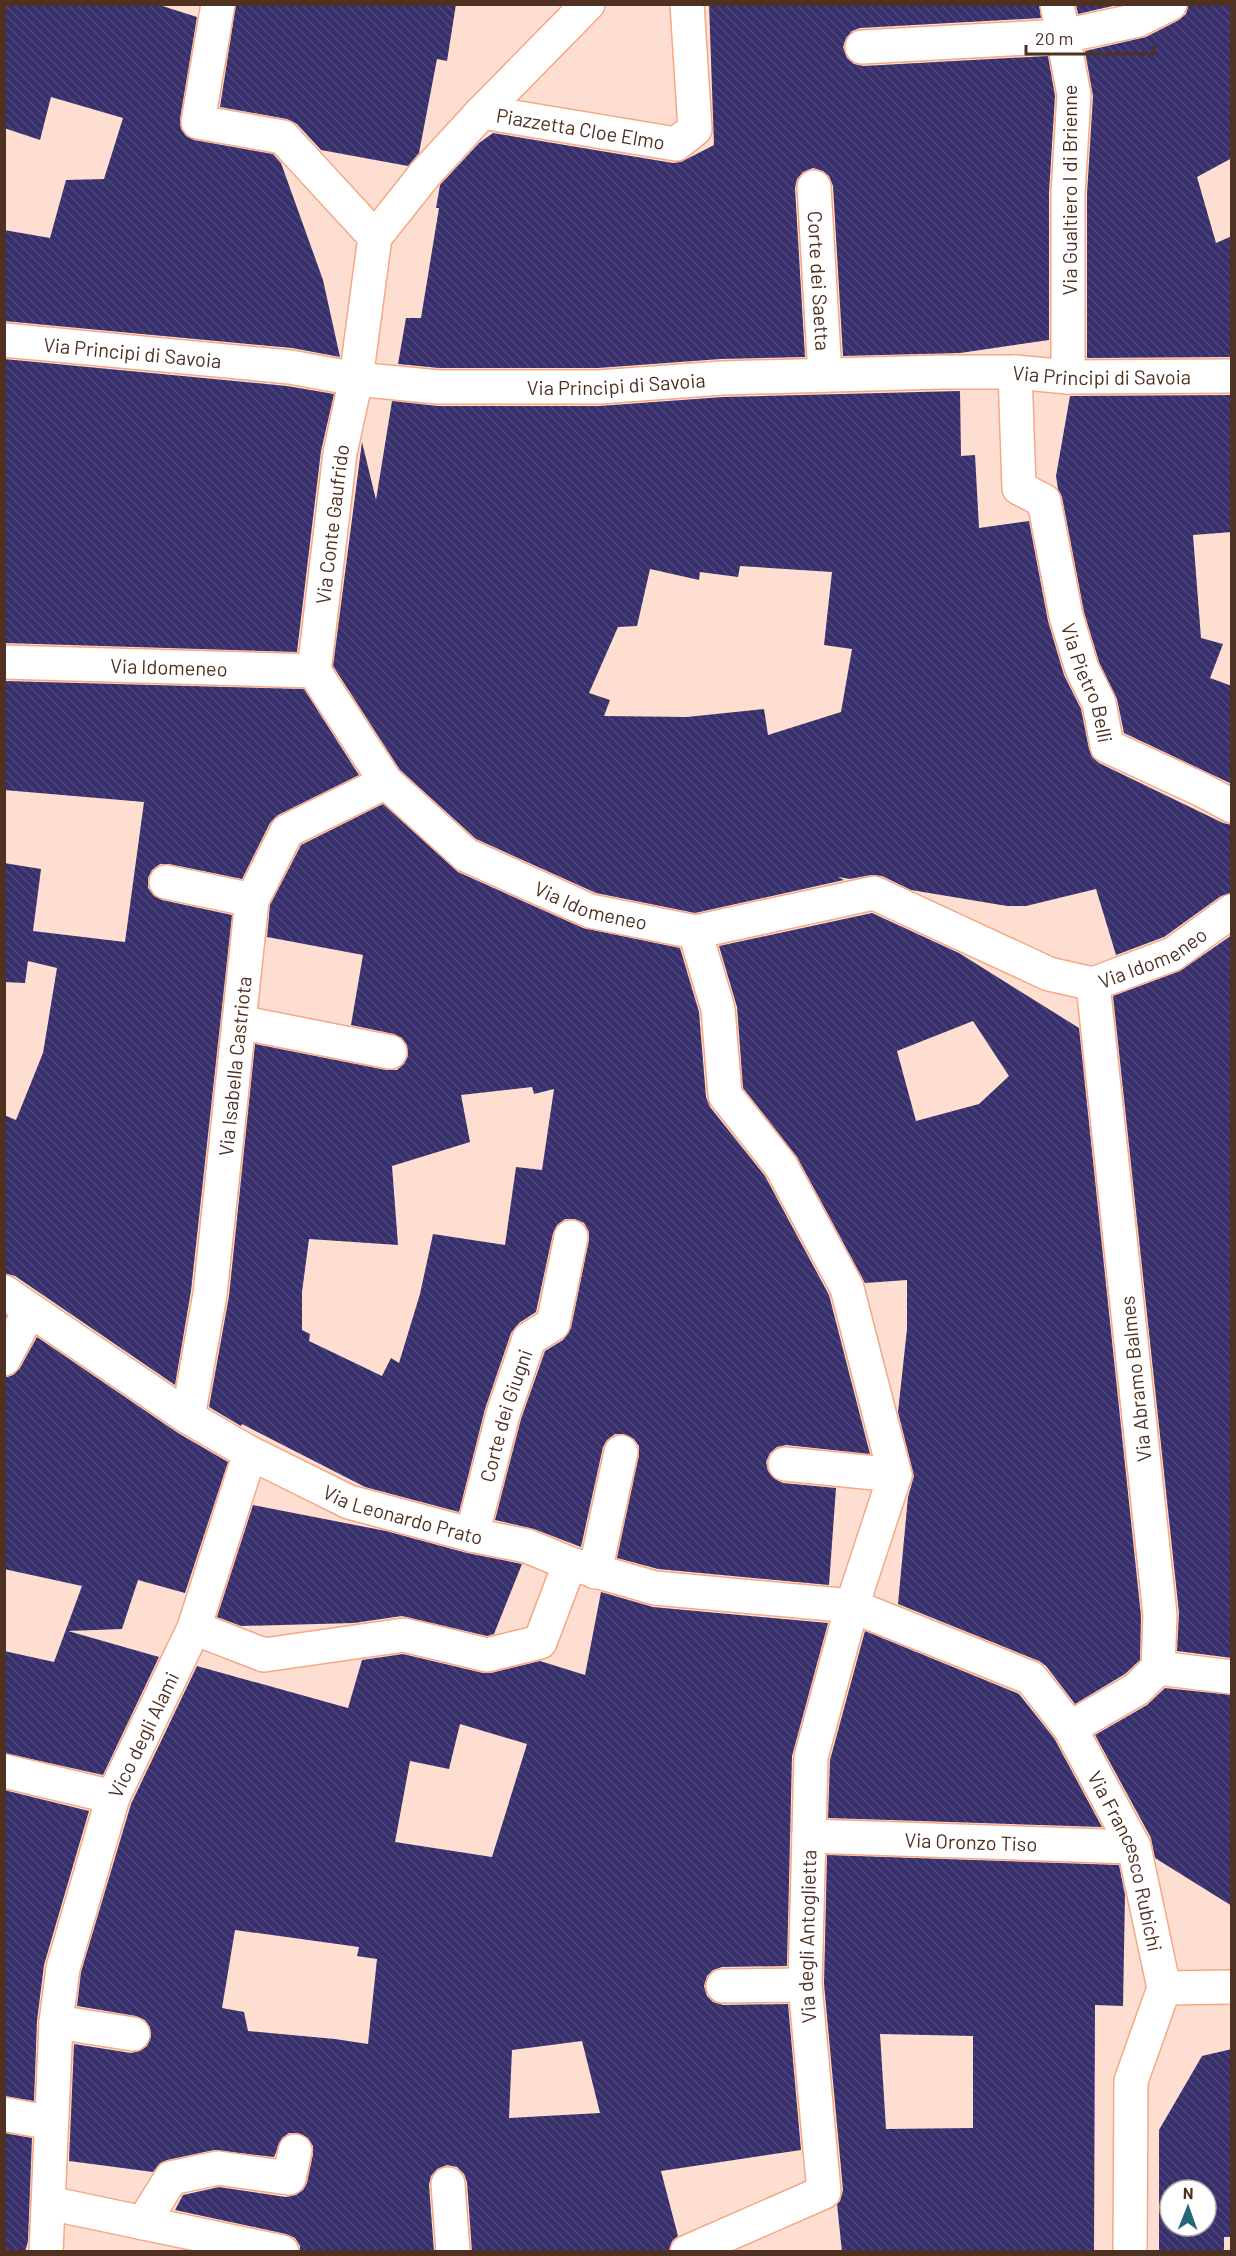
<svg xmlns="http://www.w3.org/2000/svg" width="1236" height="2256" font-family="Barlow,sans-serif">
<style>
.building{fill:url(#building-back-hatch);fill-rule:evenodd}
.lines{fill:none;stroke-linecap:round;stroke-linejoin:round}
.minor-casing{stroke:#f4a985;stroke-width:36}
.minor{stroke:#fff;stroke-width:33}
.labels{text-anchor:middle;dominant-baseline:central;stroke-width:6;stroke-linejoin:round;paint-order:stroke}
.street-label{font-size:20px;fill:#4f3122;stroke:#fff}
</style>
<defs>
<pattern id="building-back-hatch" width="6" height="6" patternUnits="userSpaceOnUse" patternTransform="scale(1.5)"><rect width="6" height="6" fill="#38306d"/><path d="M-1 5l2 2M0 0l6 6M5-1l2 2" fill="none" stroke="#4e4679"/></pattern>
</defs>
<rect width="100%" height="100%" fill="#feded0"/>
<path class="building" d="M 4,4 L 156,4 L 197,17 L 180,119 L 181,129 L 186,136 L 194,140 L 273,154 L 281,163 L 323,280 L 340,357 L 292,348 L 4,321 L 4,230 L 50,238 L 66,180 L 104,179 L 123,118 L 51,97 L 40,140 L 4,128 Z
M 236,4 L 456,4 L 447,61 L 437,59 L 419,153 L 408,166 L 321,150 L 297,124 L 287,119 L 220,107 Z
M 709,4 L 1039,4 L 1041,18 L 860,28 L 852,31 L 846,38 L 843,47 L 847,58 L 854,64 L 863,66 L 1048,56 L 1055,96 L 1049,193 L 1049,340 L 960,353 L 843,356 L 833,186 L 829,176 L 823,171 L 813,168 L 803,172 L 797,179 L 795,188 L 805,357 L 721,359 L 598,368 L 439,368 L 398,364 L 406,318 L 421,318 L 439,208 L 436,208 L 440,185 L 479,143 L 493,133 L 673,163 L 681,162 L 714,145 Z
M 1076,4 L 1121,4 L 1078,14 Z
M 1189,4 L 1232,4 L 1232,158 L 1197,177 L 1216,243 L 1232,236 L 1232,357 L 1087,358 L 1087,194 L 1093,96 L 1085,51 L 1146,37 L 1179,20 L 1186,14 Z
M 4,359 L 287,386 L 334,394 L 321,451 L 297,652 L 4,643 Z
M 960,391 L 961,456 L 975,455 L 979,528 L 1029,521 L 1048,621 L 1064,675 L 1081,709 L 1089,749 L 1092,757 L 1099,763 L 1223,823 L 1232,825 L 1232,893 L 1221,896 L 1164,937 L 1116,955 L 1096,889 L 1026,906 L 1007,906 L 911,890 L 882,876 L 871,875 L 850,879 L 838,877 L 844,880 L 695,913 L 596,893 L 476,839 L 400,770 L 333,666 L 362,442 L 376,500 L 392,401 L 438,406 L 599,406 L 723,397 ZM 740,566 L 832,572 L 824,645 L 852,649 L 841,712 L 768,735 L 764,709 L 687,717 L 604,716 L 610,700 L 589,693 L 618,627 L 637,626 L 650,569 L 699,580 L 700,572 L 738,577 Z
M 1232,395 L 1232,532 L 1193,535 L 1201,638 L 1223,644 L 1210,678 L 1232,686 L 1232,784 L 1124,733 L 1117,699 L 1099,662 L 1084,612 L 1062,497 L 1058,489 L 1056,476 L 1070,396 Z
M 4,681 L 304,689 L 359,775 L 278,815 L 270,823 L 242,879 L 169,864 L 160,864 L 152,870 L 148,878 L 148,888 L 154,896 L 162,900 L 232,915 L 191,1291 L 175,1385 L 15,1276 L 4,1273 L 4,1115 L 16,1120 L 43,1053 L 57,968 L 28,961 L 25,983 L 4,982 L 4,863 L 41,869 L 33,931 L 125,942 L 144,802 L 4,790 Z
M 383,804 L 458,872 L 583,928 L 680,948 L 699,1012 L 706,1097 L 710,1107 L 765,1176 L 829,1295 L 870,1454 L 786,1445 L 777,1447 L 770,1453 L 766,1462 L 768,1471 L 775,1479 L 783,1483 L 836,1488 L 829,1585 L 658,1569 L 617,1558 L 639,1455 L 639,1446 L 634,1439 L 624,1434 L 615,1434 L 607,1440 L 603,1447 L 581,1547 L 534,1529 L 495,1520 L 521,1419 L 545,1351 L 563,1340 L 571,1328 L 589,1240 L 589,1232 L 584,1223 L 575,1219 L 565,1219 L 557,1225 L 553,1233 L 536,1312 L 519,1323 L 511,1333 L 485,1409 L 459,1512 L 365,1487 L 242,1424 L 241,1426 L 209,1407 L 229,1296 L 255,1044 L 386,1070 L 397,1070 L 404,1064 L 408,1056 L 407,1045 L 402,1038 L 394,1034 L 351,1025 L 363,955 L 267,937 L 270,905 L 301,845 ZM 532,1087 L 534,1094 L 554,1089 L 542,1170 L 516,1167 L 505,1245 L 433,1234 L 420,1294 L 399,1363 L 391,1358 L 382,1376 L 309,1341 L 310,1334 L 302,1330 L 302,1292 L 309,1239 L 398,1245 L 392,1166 L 470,1142 L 461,1095 Z
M 872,913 L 959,953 L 1079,1028 L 1141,1616 L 1140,1660 L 1125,1674 L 1075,1704 L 1046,1666 L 1039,1661 L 898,1604 L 908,1497 L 914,1476 L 898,1412 L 907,1329 L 907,1280 L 865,1283 L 797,1157 L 743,1088 L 737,1007 L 719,946 ZM 973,1021 L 1009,1076 L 979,1104 L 916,1121 L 897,1051 Z
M 1232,935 L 1232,1658 L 1177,1651 L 1179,1613 L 1113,996 L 1180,971 Z
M 37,1337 L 178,1433 L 228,1462 L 185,1593 L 138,1580 L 122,1629 L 68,1631 L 159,1657 L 103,1775 L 4,1753 L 4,1651 L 54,1662 L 82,1586 L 4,1569 L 4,1378 L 13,1375 L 20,1368 Z
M 253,1505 L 386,1531 L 467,1553 L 522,1564 L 494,1634 L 487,1636 L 402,1616 L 354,1623 L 241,1626 L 217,1617 Z
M 601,1592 L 653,1607 L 828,1623 L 792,1756 L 787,1966 L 722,1967 L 713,1970 L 707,1976 L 704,1986 L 707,1996 L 713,2002 L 723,2005 L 788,2004 L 801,2150 L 661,2171 L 678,2236 L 672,2241 L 669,2252 L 472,2252 L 467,2182 L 464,2174 L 457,2167 L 447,2165 L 437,2169 L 431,2176 L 429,2185 L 434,2252 L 300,2252 L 300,2246 L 295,2238 L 286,2234 L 175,2210 L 183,2195 L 219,2187 L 286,2197 L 296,2195 L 303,2190 L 307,2183 L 313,2154 L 313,2146 L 308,2138 L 298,2133 L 289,2133 L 282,2138 L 274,2157 L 214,2150 L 167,2160 L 160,2163 L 153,2172 L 69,2161 L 74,2044 L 131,2053 L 140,2051 L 147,2046 L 151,2037 L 150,2027 L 145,2020 L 136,2016 L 77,2006 L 81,1972 L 131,1804 L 197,1666 L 348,1708 L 362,1660 L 403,1654 L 483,1673 L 491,1673 L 540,1661 L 585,1675 ZM 460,1724 L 527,1744 L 492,1857 L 395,1842 L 410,1761 L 449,1769 ZM 235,1930 L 359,1947 L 357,1956 L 377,1959 L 368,2044 L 335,2039 L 248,2031 L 244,2012 L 222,2008 ZM 582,2041 L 600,2113 L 509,2118 L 512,2050 Z
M 865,1631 L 1019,1694 L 1054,1738 L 1102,1827 L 828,1818 L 830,1760 Z
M 1165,1688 L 1232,1695 L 1232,1906 L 1155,1858 L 1151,1838 L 1095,1735 L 1147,1705 Z
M 4,1790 L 89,1811 L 44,1965 L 37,2021 L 34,2101 L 4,2096 Z
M 827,1855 L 1119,1865 L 1125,1895 L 1123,2006 L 1095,2005 L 1094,2252 L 842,2252 L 837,2204 L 840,2201 L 843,2190 L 824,1984 ZM 880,2034 L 973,2036 L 973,2128 L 886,2129 Z
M 1232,2049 L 1232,2237 L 1224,2237 L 1224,2252 L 1159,2252 L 1159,2130 L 1202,2056 ZM 1170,2190 L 1206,2190 L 1206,2226 L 1170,2226 Z
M 4,2133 L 32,2138 L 28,2241 L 25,2252 L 4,2252 Z"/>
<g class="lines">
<defs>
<g id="minor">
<path d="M 218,4 L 198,122 L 283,137 L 375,237"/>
<path d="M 1057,4 L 1074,95 L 1068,193 L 1068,377"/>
<path d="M 862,47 L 1064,36 L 1138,20 L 1170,4"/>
<path id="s1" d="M 482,112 L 676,144 L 695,129 L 687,4"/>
<path id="s2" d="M 814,187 L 825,375"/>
<path id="s3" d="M 4,340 L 290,367 L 356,379 L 438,387 L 599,387 L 722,378 L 941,372 L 1015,372 L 1068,377 L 1232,376"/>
<path id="s4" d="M 1015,372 L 1019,488 L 1044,501 L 1066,616 L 1082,669 L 1099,703 L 1107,746 L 1202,790 L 1232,806"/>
<path id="s5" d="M 4,662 L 314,671"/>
<path id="s6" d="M 314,671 L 386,782 L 466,855 L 590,911 L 695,932 L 874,893 L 1049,974 L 1093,984 L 1173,954 L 1232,911"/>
<path id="s7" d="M 314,671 L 340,453 L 356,379 L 375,237 L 425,174 L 482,112 L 588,4"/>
<path d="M 166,882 L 252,900"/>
<path d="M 239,1022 L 390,1052"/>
<path id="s8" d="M 4,1292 L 188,1417 L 250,1453 L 349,1502 L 472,1535 L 527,1546 L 571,1564 L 655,1588 L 852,1606 L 1031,1678 L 1070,1728 L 1134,1847 L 1164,1988 L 1131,2081 L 1130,2252"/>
<path d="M 4,1359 L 30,1310"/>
<path id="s9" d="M 188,1417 L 210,1294 L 252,900 L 287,831 L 386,782"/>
<path d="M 785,1464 L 895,1475"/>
<path id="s10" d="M 472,1535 L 503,1414 L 529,1339 L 553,1324 L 571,1237"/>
<path d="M 595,1572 L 621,1452"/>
<path d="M 194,1628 L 264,1655 L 404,1635 L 487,1655 L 540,1642 L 565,1576 L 571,1564"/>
<path d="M 1158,1668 L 1232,1677"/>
<path d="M 1070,1728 L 1137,1689 L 1158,1668 L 1160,1615 L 1093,984"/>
<path d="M 4,1771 L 113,1797"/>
<path id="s11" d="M 809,1836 L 1134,1847"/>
<path d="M 723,1986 L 805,1985"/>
<path d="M 1164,1988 L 1232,1987"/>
<path d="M 56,2022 L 133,2034"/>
<path d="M 4,2114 L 51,2123"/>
<path d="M 448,2184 L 453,2252"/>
<path d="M 49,2203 L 282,2252"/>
<path d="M 143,2223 L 171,2178 L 218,2168 L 289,2178 L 295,2151"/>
<path id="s12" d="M 46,2252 L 56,2022 L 63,1968 L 113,1797 L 194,1628 L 250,1453"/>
<path id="s13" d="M 687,2252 L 824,2192 L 805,1985 L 811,1757 L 852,1606 L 895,1475 L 847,1288 L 781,1166 L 725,1095 L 718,1009 L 695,932"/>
</g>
</defs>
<use href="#minor" class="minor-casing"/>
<use href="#minor" class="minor"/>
</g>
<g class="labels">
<g class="street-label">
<text stroke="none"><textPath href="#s1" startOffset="100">Piazzetta Cloe Elmo</textPath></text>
<text transform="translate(1069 190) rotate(-90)">Via Gualtiero I di Brienne</text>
<text stroke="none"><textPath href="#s2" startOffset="94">Corte dei Saetta</textPath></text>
<text stroke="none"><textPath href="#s3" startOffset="129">Via Principi di Savoia</textPath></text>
<text stroke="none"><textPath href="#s3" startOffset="1101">Via Principi di Savoia</textPath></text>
<text stroke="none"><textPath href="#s3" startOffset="615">Via Principi di Savoia</textPath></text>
<text stroke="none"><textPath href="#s7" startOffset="148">Via Conte Gaufrido</textPath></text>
<text stroke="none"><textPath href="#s5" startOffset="165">Via Idomeneo</textPath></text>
<text stroke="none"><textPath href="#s4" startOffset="332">Via Pietro Belli</textPath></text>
<text stroke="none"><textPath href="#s6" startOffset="376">Via Idomeneo</textPath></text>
<text stroke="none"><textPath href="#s6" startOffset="970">Via Idomeneo</textPath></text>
<text stroke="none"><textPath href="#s9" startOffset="354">Via Isabella Castriota</textPath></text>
<text transform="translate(1135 1379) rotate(-96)">Via Abramo Balmes</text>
<text stroke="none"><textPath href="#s10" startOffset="124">Corte dei Giugni</textPath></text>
<text stroke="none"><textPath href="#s8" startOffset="460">Via Leonardo Prato</textPath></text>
<text stroke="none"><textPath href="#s12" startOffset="532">Vico degli Alami</textPath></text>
<text stroke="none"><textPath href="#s11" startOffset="162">Via Oronzo Tiso</textPath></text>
<text stroke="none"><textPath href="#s8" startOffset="1323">Via Francesco Rubichi</textPath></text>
<text stroke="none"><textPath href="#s13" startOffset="406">Via degli Antoglietta</textPath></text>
</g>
</g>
<rect width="1236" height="2256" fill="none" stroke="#4f3122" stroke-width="12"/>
<g transform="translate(1188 2208) rotate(1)"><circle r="28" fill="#ffffff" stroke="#b9ada7" stroke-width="1.5"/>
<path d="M0-4.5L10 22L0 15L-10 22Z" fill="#27657b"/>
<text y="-9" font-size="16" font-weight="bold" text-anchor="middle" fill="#4f3122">N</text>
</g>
<path d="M1026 45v9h128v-9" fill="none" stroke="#4f3122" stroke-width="3"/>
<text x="1035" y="45" font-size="18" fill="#4f3122" stroke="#ffffff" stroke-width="4.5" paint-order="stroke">20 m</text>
</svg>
